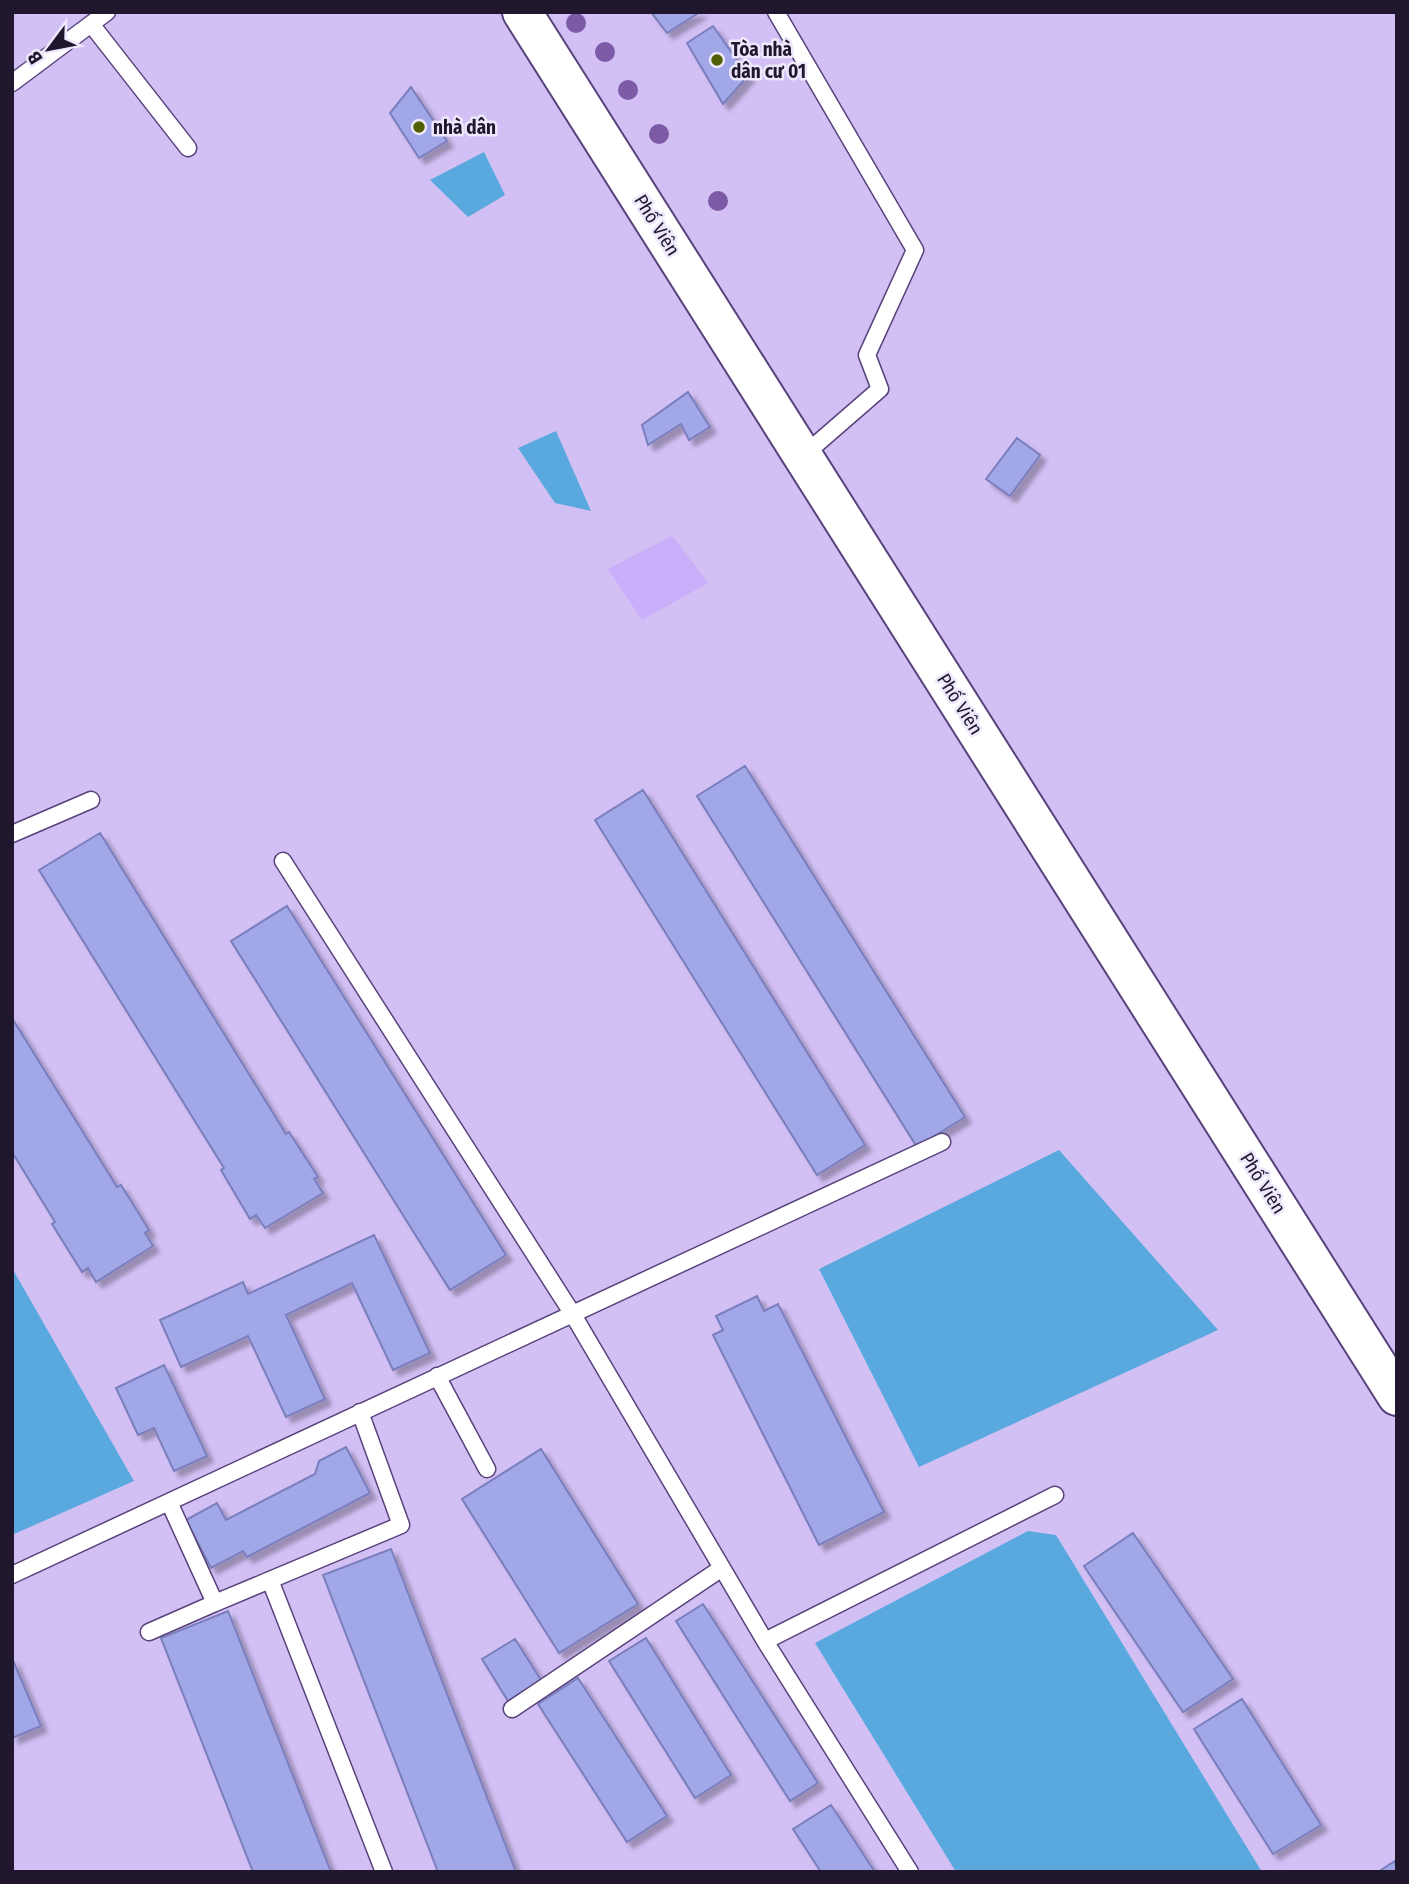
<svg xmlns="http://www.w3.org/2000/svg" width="1409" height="1884" font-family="'Fira Sans Condensed',sans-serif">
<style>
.green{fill:#c9aefa}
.water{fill:#59a9df}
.building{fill:#a2a7e8;stroke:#7a7ebc;stroke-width:2;filter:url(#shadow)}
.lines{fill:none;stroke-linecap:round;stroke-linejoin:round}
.lane-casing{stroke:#58427b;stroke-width:19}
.secondary-casing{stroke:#58427b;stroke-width:42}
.lane{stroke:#fff;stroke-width:16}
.secondary{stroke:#fff;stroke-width:38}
.tree{fill:#7d5aa5}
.poi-dot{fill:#4f5f01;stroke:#eee8fc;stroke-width:2.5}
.labels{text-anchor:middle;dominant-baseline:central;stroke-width:5;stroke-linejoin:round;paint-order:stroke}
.poi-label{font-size:19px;font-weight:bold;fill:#20172f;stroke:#eee8fc;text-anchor:start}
.street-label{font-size:19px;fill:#20172f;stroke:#eee8fc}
</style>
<defs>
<filter id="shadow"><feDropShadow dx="6" dy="6" stdDeviation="2" flood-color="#0004"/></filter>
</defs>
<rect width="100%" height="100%" fill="#d2c0f5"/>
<path class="green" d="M 672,536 L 708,583 L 642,620 L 608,569 Z"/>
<path class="water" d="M 484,152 L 505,195 L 468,217 L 430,180 Z
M 556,431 L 591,511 L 555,503 L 518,448 Z
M 1059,1150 L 1218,1330 L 919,1467 L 819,1269 Z
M 12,1268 L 134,1481 L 12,1535 Z
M 1028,1531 L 1056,1535 L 1262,1872 L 956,1872 L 815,1643 Z"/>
<path class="building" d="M 651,12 L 700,12 L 667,33 Z
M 713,26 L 748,76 L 723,104 L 687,43 Z
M 411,87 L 447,141 L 419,158 L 390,113 Z
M 688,392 L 710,427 L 689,440 L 681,424 L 648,445 L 642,425 Z
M 1017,438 L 1040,455 L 1010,496 L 986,479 Z
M 745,766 L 965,1117 L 917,1147 L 697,796 Z
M 643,790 L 865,1145 L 817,1175 L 595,820 Z
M 100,833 L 286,1134 L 289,1132 L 318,1177 L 314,1179 L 323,1193 L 265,1228 L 256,1215 L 250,1219 L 221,1170 L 224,1168 L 39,870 Z
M 287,906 L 506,1255 L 450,1290 L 231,941 Z
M 12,1018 L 117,1187 L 121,1185 L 149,1230 L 145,1233 L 153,1246 L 96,1282 L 88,1268 L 82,1272 L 52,1224 L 55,1222 L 12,1152 Z
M 374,1235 L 430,1353 L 393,1370 L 352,1283 L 286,1315 L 325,1399 L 286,1417 L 248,1336 L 181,1367 L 160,1320 L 243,1282 L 248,1294 Z
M 757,1296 L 764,1311 L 778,1304 L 884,1512 L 819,1545 L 713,1335 L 723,1330 L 716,1316 Z
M 164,1365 L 207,1456 L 174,1471 L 154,1428 L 138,1435 L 116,1388 Z
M 346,1447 L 370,1493 L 247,1557 L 243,1551 L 211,1568 L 186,1520 L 217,1503 L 226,1520 L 315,1474 L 319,1461 Z
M 541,1449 L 638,1604 L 559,1653 L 462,1499 Z
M 1133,1533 L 1233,1679 L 1183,1712 L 1084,1566 Z
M 391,1549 L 516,1872 L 438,1872 L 323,1575 Z
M 703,1604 L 818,1783 L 790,1801 L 676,1621 Z
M 228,1611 L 331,1872 L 253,1872 L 161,1638 Z
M 646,1638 L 731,1775 L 695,1798 L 609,1661 Z
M 515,1639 L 541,1680 L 508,1701 L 482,1659 Z
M 12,1658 L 41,1726 L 12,1738 Z
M 578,1678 L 667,1816 L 627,1842 L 538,1704 Z
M 1242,1699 L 1321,1825 L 1273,1854 L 1194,1729 Z
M 831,1805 L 875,1872 L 821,1872 L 793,1829 Z
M 1395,1861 L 1397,1872 L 1378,1872 Z"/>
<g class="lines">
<defs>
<path id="lane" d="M 776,12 L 915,250 L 867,355 L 880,389 L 804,455
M 91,24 L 188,148
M 12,83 L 107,12
M 12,834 L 91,800
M 283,861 L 572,1313 L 765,1641 L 910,1872
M 437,1376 L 487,1469
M 169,1502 L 215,1603 L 270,1580 L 384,1872
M 12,1575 L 942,1142
M 270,1580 L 401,1525 L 360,1412
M 149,1632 L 215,1603
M 765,1641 L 1055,1495
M 512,1709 L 722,1568"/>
<path id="secondary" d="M 522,12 L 1397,1396"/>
</defs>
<use href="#lane" class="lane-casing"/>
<use href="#secondary" class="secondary-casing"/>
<use href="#lane" class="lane"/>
<use href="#secondary" class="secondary"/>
</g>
<g class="tree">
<circle cx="576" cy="23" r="10"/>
<circle cx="605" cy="52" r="10"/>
<circle cx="628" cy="90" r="10"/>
<circle cx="659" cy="134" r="10"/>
<circle cx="718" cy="201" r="10"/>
</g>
<g class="poi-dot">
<circle cx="717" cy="60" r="7"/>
<circle cx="419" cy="127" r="7"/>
</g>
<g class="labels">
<g class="poi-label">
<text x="731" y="49">Tòa nhà<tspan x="731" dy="22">dân cư 01</tspan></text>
<text x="433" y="127">nhà dân</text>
</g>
<g class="street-label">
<text transform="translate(657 225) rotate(58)">Phố Viên</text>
<text transform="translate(960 704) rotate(58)">Phố Viên</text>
<text transform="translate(1263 1183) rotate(58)">Phố Viên</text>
</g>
</g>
<rect width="1409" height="1884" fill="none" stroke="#20172f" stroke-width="28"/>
<g transform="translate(49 49) rotate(238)" stroke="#eee8fc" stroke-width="5" paint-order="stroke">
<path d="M0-5L12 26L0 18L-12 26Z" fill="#20172f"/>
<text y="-10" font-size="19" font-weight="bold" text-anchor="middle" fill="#20172f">B</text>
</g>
</svg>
